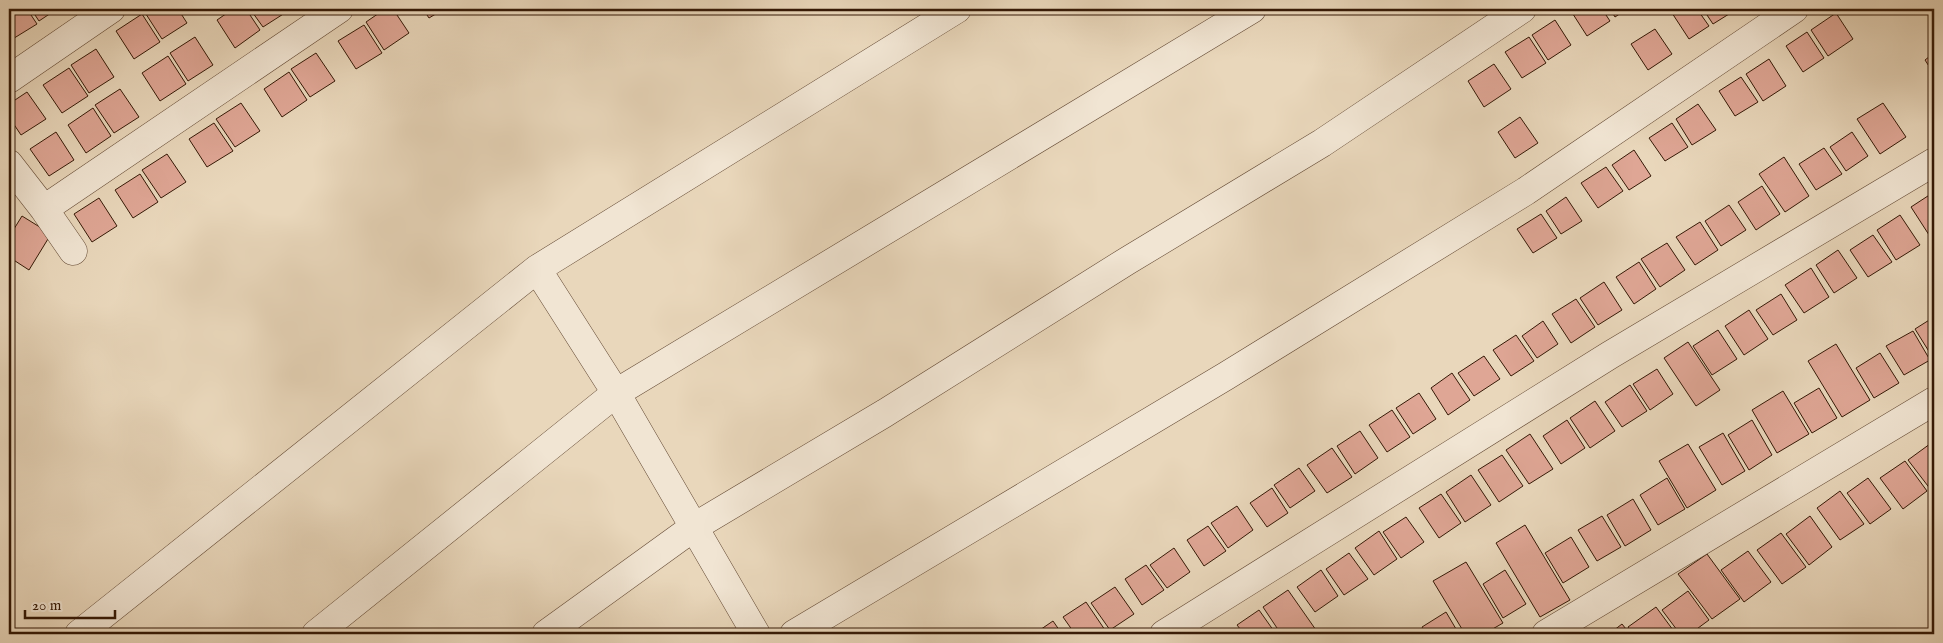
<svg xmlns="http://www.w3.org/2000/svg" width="1943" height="643" font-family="'IM FELL English',serif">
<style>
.building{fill:#dfa695;stroke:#351906}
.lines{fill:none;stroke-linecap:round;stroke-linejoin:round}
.street-casing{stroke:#624833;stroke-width:29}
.street{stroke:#f1e5d3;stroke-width:28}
</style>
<rect width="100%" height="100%" fill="#e9d7bb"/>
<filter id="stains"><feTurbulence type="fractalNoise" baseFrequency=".004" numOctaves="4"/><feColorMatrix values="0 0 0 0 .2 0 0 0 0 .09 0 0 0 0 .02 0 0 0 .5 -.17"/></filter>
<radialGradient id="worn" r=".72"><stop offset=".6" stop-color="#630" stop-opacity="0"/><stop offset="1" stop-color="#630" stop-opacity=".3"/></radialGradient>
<path class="building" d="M 9,9 L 27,9 L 37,24 L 11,40 L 9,37 Z
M 31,9 L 57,9 L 39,21 Z
M 147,9 L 178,9 L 187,23 L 162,39 L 144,11 Z
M 233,9 L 246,9 L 260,30 L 235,48 L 217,20 Z
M 250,9 L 286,9 L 288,11 L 263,27 Z
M 385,9 L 393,9 L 409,33 L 384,50 L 366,22 Z
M 423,9 L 444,9 L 429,18 Z
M 1573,9 L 1602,9 L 1610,21 L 1587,36 L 1571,11 Z
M 1610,9 L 1627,9 L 1615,17 Z
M 1679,9 L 1697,9 L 1709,26 L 1689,39 L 1672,13 Z
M 1703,9 L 1737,9 L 1713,24 Z
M 1836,13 L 1853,39 L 1828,56 L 1811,30 Z
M 142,14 L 160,42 L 134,59 L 116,31 Z
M 1555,20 L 1571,45 L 1548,60 L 1532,35 Z
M 364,25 L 382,53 L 356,69 L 338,41 Z
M 1655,29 L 1672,54 L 1648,70 L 1631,44 Z
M 1807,32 L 1824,58 L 1803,72 L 1786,46 Z
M 195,37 L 213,65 L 188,81 L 170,53 Z
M 1529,37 L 1546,63 L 1522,78 L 1505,52 Z
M 96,49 L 114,77 L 89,93 L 71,65 Z
M 316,53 L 335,81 L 310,97 L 291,69 Z
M 1934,53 L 1934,74 L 1925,60 Z
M 168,56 L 186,84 L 160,101 L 142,73 Z
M 1769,59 L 1786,86 L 1763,101 L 1746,74 Z
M 1494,64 L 1511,89 L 1484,107 L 1468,81 Z
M 69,68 L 88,96 L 62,113 L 43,85 Z
M 289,72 L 307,100 L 282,117 L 264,89 Z
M 1741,77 L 1758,102 L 1735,116 L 1719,91 Z
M 120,89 L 139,117 L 114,133 L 95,105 Z
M 27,92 L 46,119 L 21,135 L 9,117 L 9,104 Z
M 241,103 L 260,131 L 235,147 L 216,119 Z
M 1883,103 L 1906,137 L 1880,154 L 1857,119 Z
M 1698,104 L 1716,130 L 1692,145 L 1676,119 Z
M 93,108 L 111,136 L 86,153 L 68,125 Z
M 1520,117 L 1538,143 L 1515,158 L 1498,132 Z
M 214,123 L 233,151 L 207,167 L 189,139 Z
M 1672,123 L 1688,147 L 1665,161 L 1649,138 Z
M 56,132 L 74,160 L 49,176 L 30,149 Z
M 1852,132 L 1868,156 L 1846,171 L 1830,147 Z
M 1824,148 L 1842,174 L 1816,190 L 1799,164 Z
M 1634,150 L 1651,176 L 1629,190 L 1612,165 Z
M 167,154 L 186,182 L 161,198 L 142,170 Z
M 1784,157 L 1809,196 L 1785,212 L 1759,174 Z
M 1606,167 L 1623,191 L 1598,208 L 1581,183 Z
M 140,174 L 158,202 L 133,218 L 115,190 Z
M 1762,186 L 1780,214 L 1756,230 L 1738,202 Z
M 1934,192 L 1934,236 L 1931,238 L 1911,207 Z
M 1566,197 L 1582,221 L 1561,234 L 1546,211 Z
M 99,198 L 117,226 L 92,242 L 74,214 Z
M 1729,205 L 1746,230 L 1721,246 L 1705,221 Z
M 1541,214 L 1557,238 L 1533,253 L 1517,229 Z
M 1900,215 L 1920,245 L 1896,260 L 1877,230 Z
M 22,216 L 51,234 L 29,270 L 9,257 L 9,237 Z
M 1700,222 L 1718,250 L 1695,265 L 1676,237 Z
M 1873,235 L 1892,262 L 1868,277 L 1850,250 Z
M 1667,243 L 1685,270 L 1660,287 L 1641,259 Z
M 1838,250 L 1857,278 L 1834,293 L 1816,265 Z
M 1639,262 L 1656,289 L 1634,304 L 1616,277 Z
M 1811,268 L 1829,297 L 1804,313 L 1785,285 Z
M 1604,282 L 1622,310 L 1598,325 L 1580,298 Z
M 1781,294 L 1797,320 L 1773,335 L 1756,310 Z
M 1576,299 L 1595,327 L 1571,343 L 1552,314 Z
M 1749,310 L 1768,339 L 1744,355 L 1725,326 Z
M 1934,317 L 1934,357 L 1933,358 L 1915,329 Z
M 1543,321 L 1558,344 L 1537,358 L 1522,336 Z
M 1718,330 L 1737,359 L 1712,375 L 1693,346 Z
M 1913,331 L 1930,360 L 1904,375 L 1886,346 Z
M 1516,335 L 1534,361 L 1511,376 L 1493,350 Z
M 1688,342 L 1720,390 L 1696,406 L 1664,358 Z
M 1836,344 L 1870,400 L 1842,417 L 1808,361 Z
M 1880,353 L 1899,383 L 1874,398 L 1856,368 Z
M 1484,356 L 1500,379 L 1474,396 L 1458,373 Z
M 1657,369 L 1673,394 L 1650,410 L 1633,384 Z
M 1452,373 L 1470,400 L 1448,415 L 1431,388 Z
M 1630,385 L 1647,411 L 1622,427 L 1605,402 Z
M 1819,388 L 1837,418 L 1812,433 L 1794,403 Z
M 1783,391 L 1809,434 L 1777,453 L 1752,410 Z
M 1419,393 L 1436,419 L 1413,434 L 1396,408 Z
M 1595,401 L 1615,431 L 1590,448 L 1570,418 Z
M 1392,410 L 1410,437 L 1387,452 L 1369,425 Z
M 1567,420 L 1585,448 L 1561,464 L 1543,436 Z
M 1752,420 L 1772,455 L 1749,470 L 1728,435 Z
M 1360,431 L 1378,458 L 1355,474 L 1337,446 Z
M 1723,433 L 1745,471 L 1722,485 L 1699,447 Z
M 1530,434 L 1553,469 L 1529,484 L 1506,450 Z
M 1934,441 L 1934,487 L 1931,490 L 1908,460 Z
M 1688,444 L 1716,490 L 1687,508 L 1659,461 Z
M 1332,448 L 1352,477 L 1327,493 L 1307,465 Z
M 1502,455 L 1523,486 L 1499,502 L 1478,470 Z
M 1905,461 L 1927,491 L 1903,509 L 1880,478 Z
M 1299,468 L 1315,491 L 1290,508 L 1274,485 Z
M 1471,475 L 1491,505 L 1465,522 L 1446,492 Z
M 1667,478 L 1685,509 L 1658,525 L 1640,495 Z
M 1868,478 L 1891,509 L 1870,524 L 1847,493 Z
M 1272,488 L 1288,513 L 1267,527 L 1250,503 Z
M 1840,491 L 1864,524 L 1840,540 L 1817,508 Z
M 1441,494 L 1461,523 L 1439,538 L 1419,508 Z
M 1633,499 L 1651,530 L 1625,546 L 1607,515 Z
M 1237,506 L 1253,530 L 1228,548 L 1211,523 Z
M 1602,516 L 1621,547 L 1597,561 L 1578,530 Z
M 1810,516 L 1832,547 L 1809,565 L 1786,534 Z
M 1406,517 L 1424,542 L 1401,558 L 1383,532 Z
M 1525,525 L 1570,600 L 1540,617 L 1496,543 Z
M 1208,526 L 1226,551 L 1204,566 L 1187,540 Z
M 1379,531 L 1397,559 L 1374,575 L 1355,548 Z
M 1781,533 L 1806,567 L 1782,584 L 1757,550 Z
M 1571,537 L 1589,567 L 1563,583 L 1545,553 Z
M 1174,548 L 1190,572 L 1167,588 L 1150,565 Z
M 1748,551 L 1771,582 L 1744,602 L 1721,570 Z
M 1349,553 L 1368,579 L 1344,595 L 1326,569 Z
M 1707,554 L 1740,599 L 1712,619 L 1678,574 Z
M 1466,562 L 1503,623 L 1484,634 L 1465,634 L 1433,581 Z
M 1146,565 L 1164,590 L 1142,605 L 1125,579 Z
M 1321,570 L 1338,596 L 1315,612 L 1297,587 Z
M 1505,570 L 1526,604 L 1503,618 L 1483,584 Z
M 1115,587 L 1134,614 L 1110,630 L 1091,603 Z
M 1288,590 L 1316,630 L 1310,634 L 1281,634 L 1263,607 Z
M 1688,591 L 1709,620 L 1690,634 L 1680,634 L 1662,610 Z
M 1086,602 L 1105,630 L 1099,634 L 1075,634 L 1063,617 Z
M 1656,607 L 1676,634 L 1633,634 L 1628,627 Z
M 1259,610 L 1276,634 L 1244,634 L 1237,625 Z
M 1446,612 L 1459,634 L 1426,634 L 1422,627 Z
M 1053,621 L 1062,634 L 1034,634 Z
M 1622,624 L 1630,634 L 1609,634 Z"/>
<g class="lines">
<defs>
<path id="street" d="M 9,79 L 111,9
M 9,164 L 44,209 L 73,251
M 44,209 L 339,9
M 537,269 L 616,393 L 756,634
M 79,634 L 537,269 L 957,9
M 316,634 L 616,393 L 1252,9
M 546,634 L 694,527 L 885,413 L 1127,261 L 1322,143 L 1522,9
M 794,634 L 1226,376 L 1526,191 L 1794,9
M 1164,634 L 1610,355 L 1934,162
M 1546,634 L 1934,401"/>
</defs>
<use href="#street" class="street-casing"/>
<use href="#street" class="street"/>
</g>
<rect width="1943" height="643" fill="none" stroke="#e9d7bb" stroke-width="30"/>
<rect x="10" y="10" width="1923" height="623" fill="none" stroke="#351906" stroke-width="2.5"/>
<rect x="15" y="15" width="1913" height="613" fill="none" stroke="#351906"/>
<path d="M25 610v8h90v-8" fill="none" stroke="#351906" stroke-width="2.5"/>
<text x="32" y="610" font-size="15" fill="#351906" stroke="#f1e5d3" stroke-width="4" paint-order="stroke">20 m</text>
<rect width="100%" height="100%" filter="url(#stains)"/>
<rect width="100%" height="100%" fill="url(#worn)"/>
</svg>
